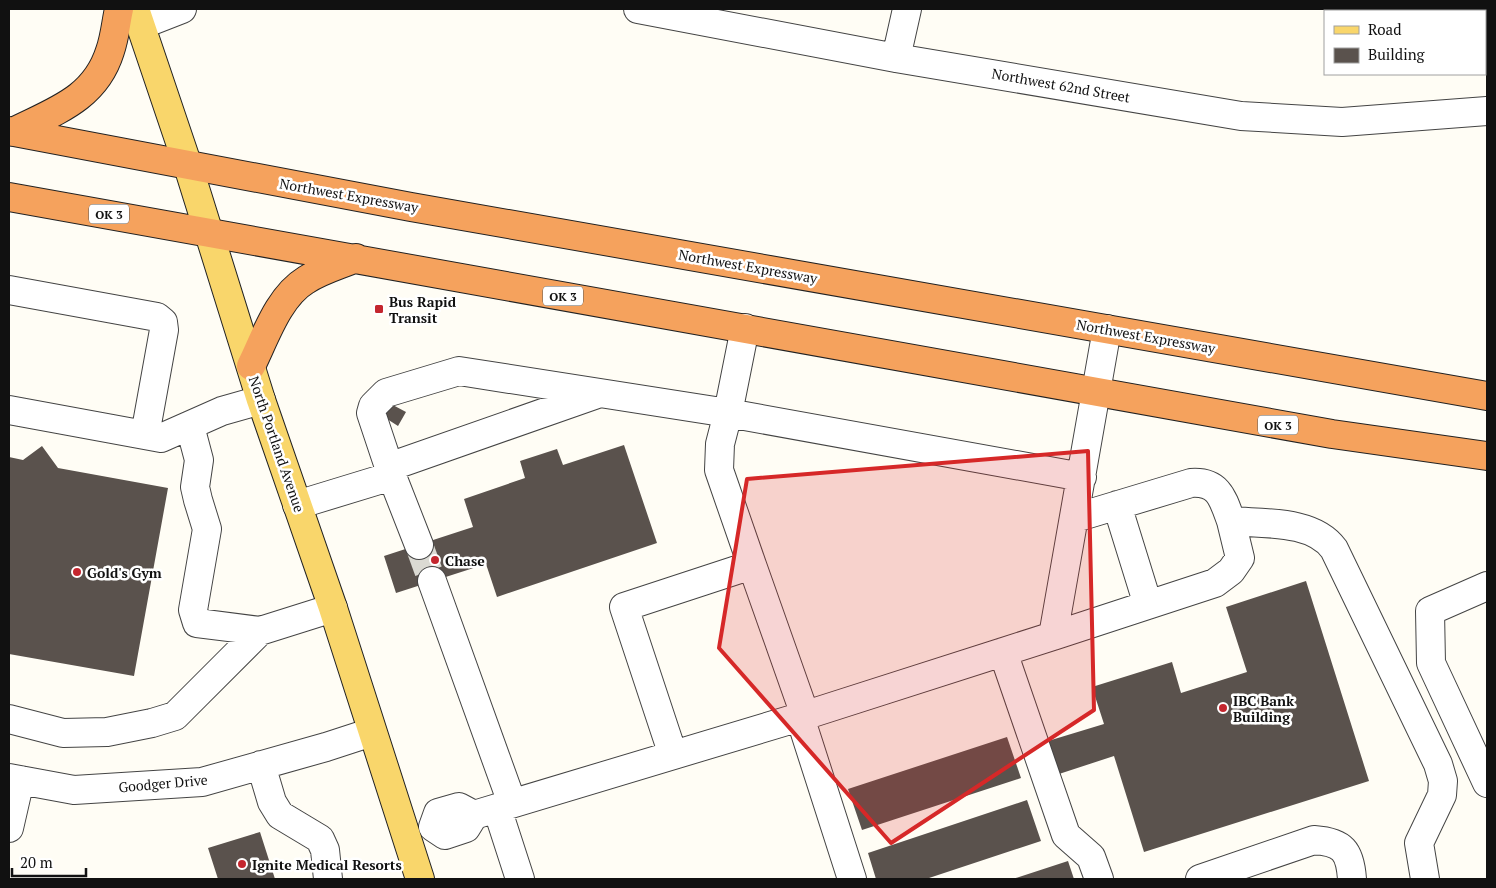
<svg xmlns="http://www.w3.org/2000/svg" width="1496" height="888" font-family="'PT Serif',serif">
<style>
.building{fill:#5a524d}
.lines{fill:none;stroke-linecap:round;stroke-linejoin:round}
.minor-tunnel{stroke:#dbdad3;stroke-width:28;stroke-dasharray:28 14;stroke-linecap:butt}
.minor-casing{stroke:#444;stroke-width:30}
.major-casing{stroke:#222;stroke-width:30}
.highway-casing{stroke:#222;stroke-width:30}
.minor{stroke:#fff;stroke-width:28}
.major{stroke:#f9d66b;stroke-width:28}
.highway{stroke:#f5a25d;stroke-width:28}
.marked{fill:#d62828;fill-opacity:0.2;stroke:#d62828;stroke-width:4;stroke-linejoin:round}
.poi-dot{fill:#c4262e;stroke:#fff;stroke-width:2}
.labels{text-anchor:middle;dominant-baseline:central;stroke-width:5;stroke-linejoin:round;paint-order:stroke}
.shield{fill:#fff;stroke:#585858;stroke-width:1}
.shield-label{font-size:12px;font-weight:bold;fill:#111}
.street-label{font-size:14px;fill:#111;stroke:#fff}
.poi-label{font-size:14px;font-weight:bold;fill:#111;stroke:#fff;text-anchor:start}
</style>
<rect width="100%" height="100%" fill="#fffdf5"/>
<path class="building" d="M 391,404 L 406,412 L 398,426 L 384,417 Z
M 624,445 L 657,543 L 497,597 L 486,564 L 396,593 L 384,556 L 473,527 L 464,499 L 525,478 L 520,461 L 557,449 L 563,465 Z
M 42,446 L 58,468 L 168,488 L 134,676 L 9,654 L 9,457 L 23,460 Z
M 1306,581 L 1369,781 L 1144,852 L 1114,756 L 1059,774 L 1048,741 L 1104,724 L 1092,687 L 1172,662 L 1181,693 L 1247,672 L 1226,607 Z
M 1007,737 L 1021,778 L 862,830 L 848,789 Z
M 1027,800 L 1041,841 L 926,879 L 876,879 L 868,853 Z
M 260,832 L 275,879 L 218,879 L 208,848 Z
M 1068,861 L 1074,879 L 1013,879 Z"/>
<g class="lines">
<path class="minor-tunnel" d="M 419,545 L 432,581"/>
<defs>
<path id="minor" d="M 638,9 L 896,58 L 1241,116 L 1342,122 L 1487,111
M 141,25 L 182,9
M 896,58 L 907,9
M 9,290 L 157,317 L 163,322 L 164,330 L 145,435
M 9,410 L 161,438 L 222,411 L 261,400
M 190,426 L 199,460 L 195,487 L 198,500 L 207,529 L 193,610 L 197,623 L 260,631
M 389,467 L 597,394
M 392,476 L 419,545
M 297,505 L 392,476 L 371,413 L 373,406 L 386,393 L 459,371 L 728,413 L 745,328
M 1117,505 L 1148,605
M 1075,518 L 1191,483 C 1219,481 1223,499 1231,521 C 1265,524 1313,520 1334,549 L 1438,764 L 1443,781 L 1442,795 L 1419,843 L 1425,879
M 752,565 L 805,715
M 432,581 L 512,803
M 1487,586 L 1430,611 L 1431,663 L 1487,783
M 1053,636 L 1215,583 L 1231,571 L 1240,558 L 1231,521
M 800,717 L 852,879
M 9,719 L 63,733 L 107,732 L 152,723 L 175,716 L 260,631 L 333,608
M 673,755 L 624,607 L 752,565 L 719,470 L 720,444 L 728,413 L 1082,477
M 261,765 L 272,802 L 280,815 L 320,839 L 325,850 L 328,879
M 9,778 L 74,790 L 202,782 L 326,747 L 372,732
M 459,807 L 474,815 L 466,828 L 445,835 L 433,827 L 438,813 Z
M 497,808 L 520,879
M 474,815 L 800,717 L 1003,652
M 9,828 L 20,780
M 1099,879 L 1091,857 L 1066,835 L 1003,652 L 1053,636 L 1107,329
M 1200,879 L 1314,840 C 1343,842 1350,851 1352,879"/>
<path id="major" d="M 135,9 L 188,166 L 261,400 L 333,608 L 420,879"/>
<path id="highway" d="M 9,131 L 411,207 L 1487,396
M 13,132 C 55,111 95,99 110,51 C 115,37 116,22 119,9
M 9,197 L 1332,434 L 1487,456
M 251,366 C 265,338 278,297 306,280 C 321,270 340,265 356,258"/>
</defs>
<use href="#minor" class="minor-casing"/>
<use href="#major" class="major-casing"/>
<use href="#highway" class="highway-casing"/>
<use href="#minor" class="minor"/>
<use href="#major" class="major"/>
<use href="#highway" class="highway"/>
</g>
<path class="marked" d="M 1088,451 L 1094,710 L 891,843 L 719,648 L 747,479 Z"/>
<g class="poi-dot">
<rect x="374" y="304" width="10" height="10" rx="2.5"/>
<circle cx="435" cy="560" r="5"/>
<circle cx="77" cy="572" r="5"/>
<circle cx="1223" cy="708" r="5"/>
<circle cx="242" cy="864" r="5"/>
</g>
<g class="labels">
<g class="shield">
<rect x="89" y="204.5" width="40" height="19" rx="4"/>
<rect x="543" y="286.5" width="40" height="19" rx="4"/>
<rect x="1258" y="415.5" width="40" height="19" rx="4"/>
</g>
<g class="shield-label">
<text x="109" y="214">OK 3</text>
<text x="563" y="296">OK 3</text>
<text x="1278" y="425">OK 3</text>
</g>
<g class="street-label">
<text transform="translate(1061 85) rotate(10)">Northwest 62nd Street</text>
<text transform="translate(349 195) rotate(10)">Northwest Expressway</text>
<text transform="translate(748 266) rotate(10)">Northwest Expressway</text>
<text transform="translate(1146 336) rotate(10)">Northwest Expressway</text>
<text transform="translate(277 444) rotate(71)">North Portland Avenue</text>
<text transform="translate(163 783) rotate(-5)">Goodger Drive</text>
</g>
<g class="poi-label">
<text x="389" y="301">Bus Rapid<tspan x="389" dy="16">Transit</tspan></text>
<text x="445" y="560">Chase</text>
<text x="87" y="572">Gold's Gym</text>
<text x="1233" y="700">IBC Bank<tspan x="1233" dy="16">Building</tspan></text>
<text x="252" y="864">Ignite Medical Resorts</text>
</g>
</g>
<rect width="1496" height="888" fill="none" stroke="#111111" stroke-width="20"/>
<rect x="1324" y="10" width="162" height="65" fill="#ffffff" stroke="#a0a0a0"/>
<rect x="1334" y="26" width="25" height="8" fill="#f9d66b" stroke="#a0a0a0"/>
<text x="1368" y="35" font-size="15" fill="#111111">Road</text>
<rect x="1334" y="48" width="25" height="15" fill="#5a524d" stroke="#a0a0a0"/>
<text x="1368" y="60" font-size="15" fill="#111111">Building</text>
<path d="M12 868v8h74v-8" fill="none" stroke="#111111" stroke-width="2.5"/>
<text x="20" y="868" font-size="15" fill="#111111" stroke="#ffffff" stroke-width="4" paint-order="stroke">20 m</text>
</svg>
